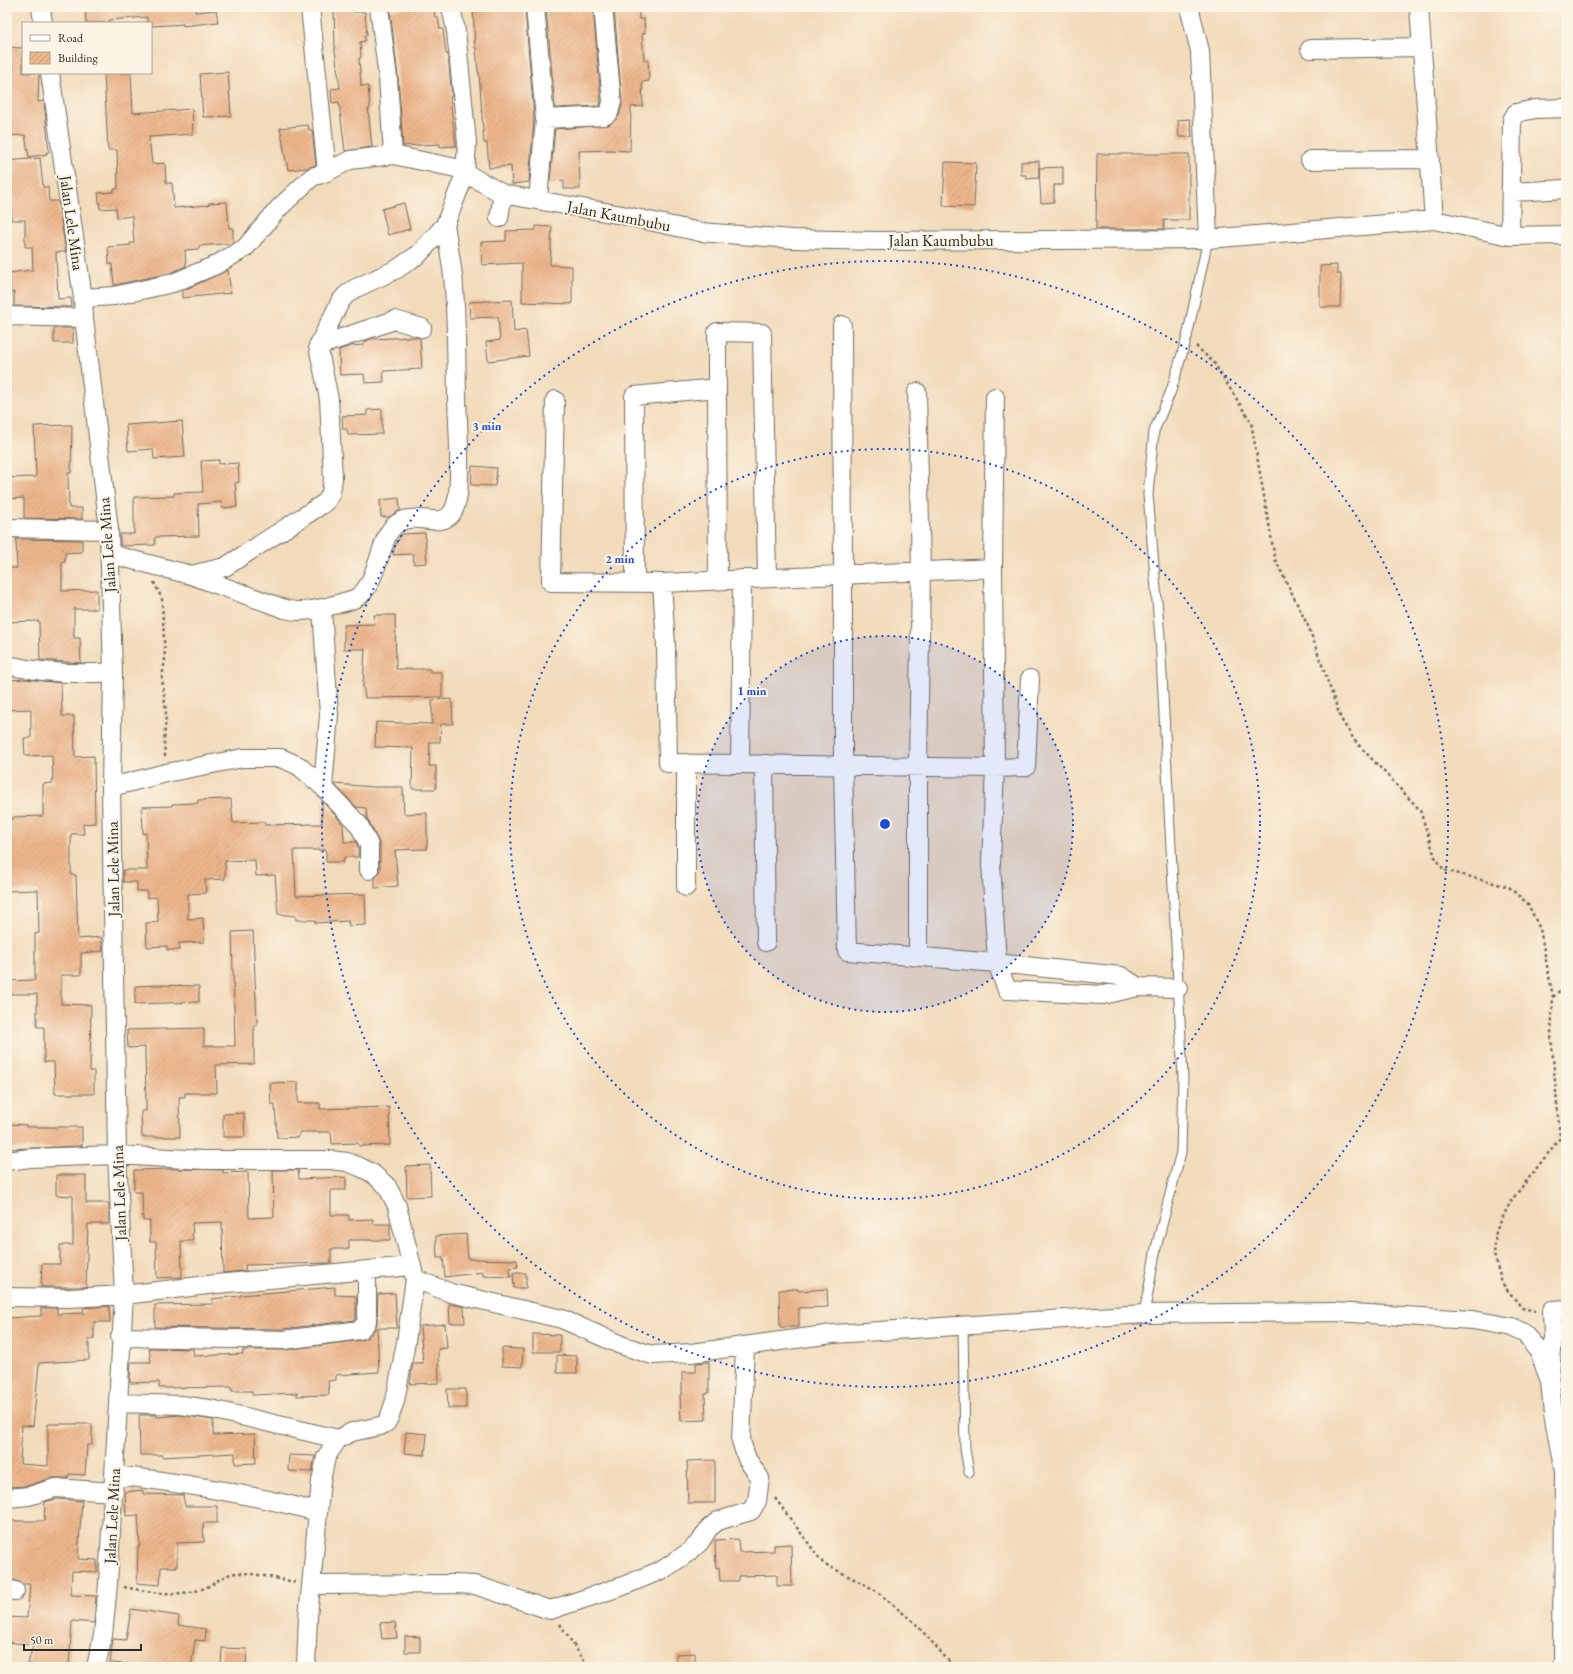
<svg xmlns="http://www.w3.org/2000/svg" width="1573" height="1674" font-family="'EB Garamond',serif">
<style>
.building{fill:url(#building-hatch)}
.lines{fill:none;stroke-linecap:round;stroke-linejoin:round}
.lane-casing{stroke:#71695d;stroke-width:11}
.street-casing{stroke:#71695d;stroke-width:20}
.path{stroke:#71695d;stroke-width:2.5;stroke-dasharray:3 3;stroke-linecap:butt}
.lane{stroke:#fff;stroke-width:9}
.street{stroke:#fff;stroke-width:18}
.ring{fill:none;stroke:#1d4ed8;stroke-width:2;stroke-dasharray:2 4}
.labels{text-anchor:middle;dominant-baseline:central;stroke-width:4;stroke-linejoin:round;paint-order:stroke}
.street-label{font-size:16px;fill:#2b2b2b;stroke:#fcf5e5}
.centre{fill:#1d4ed8;stroke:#fcf5e5;stroke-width:2}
.ring-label{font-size:12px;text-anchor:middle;font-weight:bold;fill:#1d4ed8;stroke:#fcf5e5;stroke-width:4;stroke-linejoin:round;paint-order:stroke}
</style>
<defs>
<pattern id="building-hatch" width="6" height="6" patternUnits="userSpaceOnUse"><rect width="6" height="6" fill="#edb58b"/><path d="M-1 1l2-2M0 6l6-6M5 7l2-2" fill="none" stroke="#cb9c78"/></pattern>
</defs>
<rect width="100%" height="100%" fill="#fcf5e5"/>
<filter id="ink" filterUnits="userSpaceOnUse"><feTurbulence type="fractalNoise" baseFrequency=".025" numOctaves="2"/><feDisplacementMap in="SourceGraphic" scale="8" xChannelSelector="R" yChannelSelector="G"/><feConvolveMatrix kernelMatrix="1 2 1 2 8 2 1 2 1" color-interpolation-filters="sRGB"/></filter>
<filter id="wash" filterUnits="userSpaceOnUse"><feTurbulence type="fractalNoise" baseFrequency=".012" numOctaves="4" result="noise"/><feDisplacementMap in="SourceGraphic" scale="16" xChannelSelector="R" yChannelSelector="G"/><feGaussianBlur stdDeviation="0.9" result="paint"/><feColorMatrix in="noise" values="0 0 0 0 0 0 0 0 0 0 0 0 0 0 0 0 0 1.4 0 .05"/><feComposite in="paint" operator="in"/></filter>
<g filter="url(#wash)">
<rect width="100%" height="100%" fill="#f2dbbb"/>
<g id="blocks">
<path class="building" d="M 97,7 L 195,7 L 195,12 L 216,10 L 218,22 L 183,26 L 183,24 L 153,26 L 151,23 L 147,23 L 147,17 L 109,20 L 109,23 L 86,23 L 85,8 Z
M 334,7 L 353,7 L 353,12 L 365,12 L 367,35 L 365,35 L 365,41 L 360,42 L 361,57 L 359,58 L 361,86 L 368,86 L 370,109 L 368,109 L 372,147 L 345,151 L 339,102 L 332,103 L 331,89 L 340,88 L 335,51 Z
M 416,7 L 434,7 L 435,17 L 438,17 L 440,29 L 443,29 L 446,54 L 448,54 L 452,97 L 450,97 L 456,146 L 440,147 L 440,144 L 403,146 L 398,77 L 390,10 Z
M 473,7 L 525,7 L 534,119 L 529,182 L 512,184 L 511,166 L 489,168 L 487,143 L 484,143 L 479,72 L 478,72 L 476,48 L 475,48 Z
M 546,7 L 593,7 L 601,101 L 600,106 L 555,108 Z
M 614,7 L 639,7 L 639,19 L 644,19 L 645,33 L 642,34 L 644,60 L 648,60 L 649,81 L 642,82 L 643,106 L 631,107 L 630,151 L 610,150 L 579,151 L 580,189 L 564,189 L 564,180 L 550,181 L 555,129 L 609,125 L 619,116 L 622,105 Z
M 7,47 L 23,48 L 23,73 L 39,73 L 38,102 L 44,101 L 49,152 L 46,152 L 47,154 L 29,157 L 25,135 L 7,136 Z
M 228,72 L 231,116 L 203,117 L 200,74 Z
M 104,73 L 131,73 L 133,113 L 192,109 L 193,134 L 149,137 L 152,164 L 165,163 L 166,183 L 172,183 L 174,208 L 209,205 L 209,203 L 227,202 L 229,228 L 233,228 L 233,243 L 199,246 L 199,249 L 185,250 L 186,266 L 170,273 L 114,285 L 112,264 L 109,264 L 108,247 L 131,245 L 130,243 L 134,243 L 132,216 L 117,218 L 116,208 L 100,209 L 98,193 L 114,192 L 114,189 L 118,189 L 117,150 L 108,150 Z
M 1190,119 L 1192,137 L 1179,137 L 1178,120 Z
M 308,125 L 309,130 L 312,130 L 316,165 L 307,168 L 288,170 L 280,128 Z
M 1097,154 L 1189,154 L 1189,220 L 1164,220 L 1164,229 L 1096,229 Z
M 40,158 L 43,187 L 48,187 L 49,201 L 58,201 L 66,252 L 56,252 L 58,299 L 71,298 L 72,307 L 14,306 L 14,292 L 11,293 L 8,273 L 33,270 L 32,247 L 25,247 L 25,220 L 11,220 L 10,184 L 7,184 L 7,161 Z
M 1039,161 L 1039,178 L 1026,179 L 1026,175 L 1021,175 L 1021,162 Z
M 945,162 L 976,163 L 974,207 L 943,206 Z
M 1063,167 L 1063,185 L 1054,185 L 1054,202 L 1041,203 L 1039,168 Z
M 404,203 L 410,229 L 388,235 L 382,209 Z
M 536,226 L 552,227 L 550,265 L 572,266 L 572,304 L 522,302 L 522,263 L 482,265 L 481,242 L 506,241 L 506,231 L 536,230 Z
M 1337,265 L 1337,274 L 1341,274 L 1340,307 L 1320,307 L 1320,266 Z
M 228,270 L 231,293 L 182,298 L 182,291 Z
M 512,300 L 514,332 L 526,330 L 529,356 L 488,361 L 486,342 L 500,340 L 498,317 L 470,318 L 469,302 Z
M 54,328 L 73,328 L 73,343 L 54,343 Z
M 415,337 L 420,338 L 422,369 L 383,371 L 384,382 L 365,383 L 364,374 L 340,375 L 339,350 L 351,346 L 364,345 L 364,342 L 371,339 Z
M 382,409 L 382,434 L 348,435 L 347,429 L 343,429 L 342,416 L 367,415 L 367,410 Z
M 182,421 L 185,457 L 154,459 L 153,449 L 128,451 L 126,425 Z
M 72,425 L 71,473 L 68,473 L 69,508 L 82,508 L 82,519 L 24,518 L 24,498 L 7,499 L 7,478 L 36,477 L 34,426 Z
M 219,460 L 219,464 L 238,463 L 239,482 L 235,483 L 237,507 L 222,508 L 221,502 L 198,504 L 199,536 L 155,537 L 155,545 L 120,546 L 120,534 L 134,534 L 134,497 L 174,496 L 174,493 L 203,492 L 201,461 Z
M 472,466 L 497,468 L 495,486 L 471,485 Z
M 399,498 L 400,510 L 389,517 L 381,517 L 380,500 Z
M 425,533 L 427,563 L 414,564 L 413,554 L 393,555 L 395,545 L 402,534 Z
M 16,539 L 82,540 L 82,552 L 65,553 L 65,562 L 62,562 L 62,591 L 97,590 L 97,609 L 74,609 L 74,638 L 80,638 L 81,663 L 40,660 L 39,621 L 7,622 L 7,568 L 17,568 Z
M 374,615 L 395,615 L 396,669 L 430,669 L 430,672 L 442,672 L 442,697 L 365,698 L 363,685 L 365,649 L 344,649 L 344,625 L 375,624 Z
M 26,679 L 61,683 L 62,716 L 74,716 L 75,757 L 94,756 L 95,823 L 83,824 L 84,834 L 71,834 L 71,875 L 76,875 L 78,939 L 101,937 L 103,951 L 81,953 L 81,975 L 61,975 L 61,1004 L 91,1005 L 90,1071 L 94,1071 L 94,1094 L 55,1094 L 54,1062 L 44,1062 L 44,1027 L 37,1027 L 37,994 L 7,994 L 7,981 L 35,980 L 35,934 L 39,933 L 38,890 L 7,891 L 7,819 L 13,819 L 13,817 L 43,816 L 43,784 L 53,783 L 52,755 L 25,756 L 24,738 L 31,738 L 31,709 L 9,710 L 9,680 Z
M 452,699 L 453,724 L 441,724 L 440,742 L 430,742 L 429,766 L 436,766 L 436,789 L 412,789 L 413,748 L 375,747 L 376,722 L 432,724 L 432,700 Z
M 334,784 L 374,787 L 403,787 L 404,814 L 427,813 L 427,849 L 395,850 L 398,886 L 375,888 L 375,879 L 380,870 L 380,845 L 367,818 L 366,808 L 356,807 Z
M 231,799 L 233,823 L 265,822 L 265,825 L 322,824 L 322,801 L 343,824 L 344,842 L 356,842 L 358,847 L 358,857 L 344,857 L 344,862 L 326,862 L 326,850 L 294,850 L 296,896 L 365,894 L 366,925 L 349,926 L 348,921 L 315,923 L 315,920 L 296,920 L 296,916 L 278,914 L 275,875 L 256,876 L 255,860 L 225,861 L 225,879 L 205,880 L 206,893 L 188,894 L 188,919 L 203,918 L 204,942 L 179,943 L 180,950 L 167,950 L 167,946 L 147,947 L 146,923 L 158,922 L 157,897 L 147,898 L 147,891 L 137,891 L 137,882 L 123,882 L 123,870 L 147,870 L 146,833 L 143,834 L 142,807 L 172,806 L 172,804 L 198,803 L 198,800 Z
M 253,931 L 257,1025 L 254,1025 L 254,1064 L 216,1065 L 217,1093 L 185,1093 L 185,1097 L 179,1097 L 180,1137 L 142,1137 L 141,1111 L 146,1111 L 145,1047 L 128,1048 L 127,1030 L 204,1028 L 204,1046 L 235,1046 L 232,932 Z
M 156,985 L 199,986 L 199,1002 L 135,1004 L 135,986 Z
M 298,1082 L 298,1103 L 320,1103 L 320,1109 L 389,1107 L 390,1145 L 359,1146 L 358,1143 L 332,1144 L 331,1132 L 299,1132 L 299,1137 L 277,1138 L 275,1104 L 271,1104 L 270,1083 Z
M 244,1113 L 245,1137 L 223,1137 L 223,1114 Z
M 7,1124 L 26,1125 L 26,1127 L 82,1127 L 82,1146 L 7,1149 Z
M 430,1165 L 431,1196 L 407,1197 L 406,1166 Z
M 174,1169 L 223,1170 L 223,1173 L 248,1172 L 249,1218 L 274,1217 L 273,1170 L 298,1170 L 299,1179 L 346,1177 L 346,1190 L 331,1190 L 331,1215 L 349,1215 L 349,1220 L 373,1219 L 373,1224 L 390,1224 L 390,1240 L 349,1240 L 349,1249 L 331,1249 L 331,1263 L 245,1265 L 245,1271 L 223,1273 L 222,1222 L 192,1223 L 193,1241 L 181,1241 L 182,1277 L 157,1278 L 156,1242 L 150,1242 L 150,1221 L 143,1221 L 142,1192 L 134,1192 L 134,1170 Z
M 56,1175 L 86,1175 L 86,1203 L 109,1203 L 109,1224 L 88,1224 L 86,1287 L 41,1287 L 42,1264 L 60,1264 L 60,1245 L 73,1245 L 73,1196 L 56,1195 Z
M 466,1234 L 468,1259 L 517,1260 L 518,1267 L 510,1268 L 511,1277 L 483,1276 L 483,1272 L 445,1277 L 443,1258 L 437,1258 L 436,1236 Z
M 513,1273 L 526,1273 L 526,1288 L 514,1288 Z
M 335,1287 L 335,1295 L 356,1296 L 356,1318 L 355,1320 L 283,1329 L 155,1327 L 155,1305 L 213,1304 L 212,1299 L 241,1296 L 240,1295 Z
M 798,1289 L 798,1291 L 827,1289 L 828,1307 L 799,1308 L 799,1327 L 780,1327 L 779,1290 Z
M 395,1293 L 397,1328 L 377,1328 L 379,1372 L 336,1375 L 336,1380 L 328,1381 L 329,1395 L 297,1396 L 297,1393 L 252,1395 L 252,1391 L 232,1391 L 231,1387 L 159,1388 L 159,1382 L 130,1383 L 131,1362 L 151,1362 L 149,1348 L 193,1349 L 194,1356 L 243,1354 L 243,1350 L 285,1350 L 362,1340 L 368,1337 L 375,1329 L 377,1323 L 378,1294 Z
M 449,1304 L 464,1307 L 465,1323 L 450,1323 Z
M 109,1306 L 110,1322 L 94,1322 L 94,1339 L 89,1339 L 89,1360 L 39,1363 L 33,1426 L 22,1425 L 20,1464 L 48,1466 L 48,1424 L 92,1424 L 92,1445 L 87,1445 L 85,1475 L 69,1474 L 68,1478 L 52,1478 L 27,1486 L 7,1487 L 7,1318 L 41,1316 L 41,1308 L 57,1308 L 57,1314 L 84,1313 L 83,1308 Z
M 445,1324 L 447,1348 L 438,1349 L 439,1383 L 410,1384 L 413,1363 L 423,1363 L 420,1326 Z
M 533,1334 L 560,1335 L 560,1352 L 533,1352 Z
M 502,1348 L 523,1349 L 522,1367 L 502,1366 Z
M 557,1355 L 577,1356 L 577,1373 L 557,1373 Z
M 709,1362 L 709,1393 L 705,1394 L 706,1420 L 681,1421 L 680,1395 L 682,1395 L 682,1372 L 696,1372 L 696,1363 Z
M 447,1389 L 466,1389 L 466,1408 L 448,1408 Z
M 139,1415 L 157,1415 L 157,1417 L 180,1415 L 213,1420 L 213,1435 L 255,1434 L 256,1463 L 235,1464 L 235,1453 L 162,1457 L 162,1455 L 140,1455 Z
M 406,1432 L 427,1434 L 425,1455 L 404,1453 Z
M 289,1455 L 315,1456 L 312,1472 L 288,1471 Z
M 715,1460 L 715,1503 L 688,1503 L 687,1461 Z
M 143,1490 L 143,1494 L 183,1495 L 185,1506 L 217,1506 L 217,1523 L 203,1523 L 204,1542 L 177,1543 L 177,1567 L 161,1567 L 160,1585 L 137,1583 L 138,1546 L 140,1546 L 138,1515 L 126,1516 L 125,1492 Z
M 56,1499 L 82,1501 L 78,1559 L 97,1560 L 97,1572 L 72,1571 L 71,1595 L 96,1596 L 95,1609 L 94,1623 L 72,1621 L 69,1667 L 42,1667 L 28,1664 L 33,1645 L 7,1642 L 7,1617 L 27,1618 L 30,1584 L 23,1584 L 10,1579 L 11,1521 L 44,1521 L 45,1502 Z
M 738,1539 L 739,1552 L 774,1551 L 774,1545 L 791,1544 L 792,1586 L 777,1586 L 777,1575 L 739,1576 L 739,1581 L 720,1581 L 719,1567 L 716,1568 L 715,1540 Z
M 131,1609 L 179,1616 L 178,1625 L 206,1629 L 205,1641 L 195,1640 L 191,1667 L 147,1667 L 147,1665 L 110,1663 L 113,1639 L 126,1640 Z
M 395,1622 L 397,1638 L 382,1639 L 380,1623 Z
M 405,1636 L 420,1637 L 420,1652 L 405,1652 Z
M 222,1648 L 247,1649 L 246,1667 L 221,1667 Z
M 695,1653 L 695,1667 L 677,1667 L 676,1654 Z"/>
</g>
</g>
<g filter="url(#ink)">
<use href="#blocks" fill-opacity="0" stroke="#71695d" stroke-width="1"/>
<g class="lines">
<defs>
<path id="lane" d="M 1144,1314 L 1156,1248 L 1181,1152 L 1183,1078 L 1160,637 L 1148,494 L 1154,431 L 1171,391 L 1187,337 L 1208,239
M 963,1326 L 965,1449 L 969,1472"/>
<path id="street" d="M 41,7 L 43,23
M 310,7 L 327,172
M 379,7 L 388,78 L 393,155
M 535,7 L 545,119 L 538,200
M 1189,7 L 1200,51 L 1208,239
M 1419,7 L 1434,220
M 1310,49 L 1422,47
M 50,73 L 83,298 L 84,318 L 109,530 L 113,675 L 111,787 L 117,1155 L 124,1295 L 108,1584 L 103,1635 L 96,1667
M 545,119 L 604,116 L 609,113 L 612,102 L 603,7
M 1310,160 L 1430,159
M 1512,192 L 1566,189
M 499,218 L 503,194
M 1510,236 L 1512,120 L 1516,113 L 1535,109 L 1566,108
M 83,298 L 114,296 L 173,283 L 216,265 L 245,248 L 279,208 L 312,177 L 327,172 L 350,160 L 393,155 L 456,168 L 503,194 L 622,215 L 700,232 L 792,239 L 877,241 L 1208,239 L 1434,220 L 1510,236 L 1566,235
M 7,316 L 84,318
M 842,325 L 843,575 L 854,574
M 318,346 L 395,320 L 422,328
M 717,388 L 717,332 L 762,333 L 767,578
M 917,392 L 921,571 L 918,767 L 918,957
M 555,400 L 551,582 L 662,583 L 666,646 L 668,763 L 995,768 L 993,568 L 995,397
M 7,528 L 109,530
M 110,554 L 191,575 L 285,609 C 299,613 313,610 327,607 C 336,604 347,602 356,598 C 374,589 379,551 388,534 C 406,502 438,533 452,513 C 456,507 457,501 458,494 C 461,462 458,429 457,397 C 456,357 457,316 453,276 C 451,259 448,242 445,225
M 191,575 L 225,567 L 326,502 L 331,493 L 333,478 L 329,399 L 318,346 L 340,302 L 346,295 L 354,289 L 397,269 L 419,254 L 445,225 L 465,174 L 467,143 L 456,31 L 451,7
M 843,575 L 843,766 L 847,951 L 997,963 L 1121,976 L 1138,987
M 635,583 L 634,396 L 717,388 L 718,580
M 662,583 L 993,568
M 322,608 L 329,715 L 323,787
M 7,665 C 42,673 77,675 113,672
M 1030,679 L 1026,767 L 995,768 L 991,863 L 997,963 L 1007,990 L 1103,995 L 1138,987 L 1178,988
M 686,763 L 686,887
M 740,764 L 742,579
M 111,787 L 166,773 L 243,758 L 281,758 L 299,766 L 323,787 L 359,825 L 369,845 L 369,870
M 766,942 L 764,764 L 766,764
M 7,1161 L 30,1158 L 117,1155 L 204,1160 L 330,1160 L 347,1162 L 360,1167 L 372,1173 L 387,1186 L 397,1206 L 415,1279 L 406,1342 L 395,1401 L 389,1418 L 386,1423 L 380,1426 L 352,1432 L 338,1439 L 326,1457 L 321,1481 L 308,1617 L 306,1667
M 415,1279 L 451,1293 L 562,1319 L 621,1345 L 652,1355 L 691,1353 L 833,1334 L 1144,1314 L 1334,1312 L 1473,1320 L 1512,1327 L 1525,1334 L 1539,1352 L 1550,1381 L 1553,1413 L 1564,1472 L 1563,1667
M 7,1297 L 69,1298 L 124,1295 L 216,1284 L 411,1266
M 120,1337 L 284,1340 L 360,1330 L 367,1322 L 367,1271
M 1550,1374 L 1553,1337 L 1552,1310 L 1566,1309
M 118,1403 L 181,1405 L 215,1410 L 338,1439
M 115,1475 C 184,1483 251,1494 318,1512
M 7,1498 L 29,1496 L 55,1488 L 114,1492
M 311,1585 L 455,1584 L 475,1585 L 550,1610 L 623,1586 L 664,1569 L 689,1552 L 700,1542 L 709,1528 L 718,1521 L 751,1511 L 757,1501 L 760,1478 L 747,1459 L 741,1441 L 745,1346
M 7,1589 L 15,1591"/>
</defs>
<use href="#lane" class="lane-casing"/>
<use href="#street" class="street-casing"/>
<path class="path" d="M 1196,346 L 1214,363 L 1251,422 L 1275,559 L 1309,628 L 1341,719 L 1355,741 L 1420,810 L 1435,857 L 1444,870 L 1509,887 L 1528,904 L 1540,929 L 1553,997 L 1551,1035 L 1560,1138 L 1511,1201 L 1496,1231 L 1494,1255 L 1502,1283 L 1522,1308 L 1535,1311
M 154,582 L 162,599 L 165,660 L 162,677 L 166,713 L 164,742 L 165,756
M 1553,997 L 1566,985
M 775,1498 L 823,1563 L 875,1590 L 915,1623 L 954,1667
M 124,1587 C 151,1592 178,1598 205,1588 C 216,1583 225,1573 238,1573 C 256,1573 277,1579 295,1582
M 560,1624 L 588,1667"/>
<use href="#lane" class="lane"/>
<use href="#street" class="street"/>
</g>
</g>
<circle cx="885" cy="824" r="188" fill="#1d4ed8" fill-opacity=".12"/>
<g class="ring">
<circle cx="885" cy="824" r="188"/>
<circle cx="885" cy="824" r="375"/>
<circle cx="885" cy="824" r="563"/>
</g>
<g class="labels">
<g class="street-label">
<text transform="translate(619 216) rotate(11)">Jalan Kaumbubu</text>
<text transform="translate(72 223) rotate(82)">Jalan Lele Mina</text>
<text x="941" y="240">Jalan Kaumbubu</text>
<text transform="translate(107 545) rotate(-94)">Jalan Lele Mina</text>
<text transform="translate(113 869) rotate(-91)">Jalan Lele Mina</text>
<text transform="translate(119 1193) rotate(-92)">Jalan Lele Mina</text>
<text transform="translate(112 1516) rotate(-87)">Jalan Lele Mina</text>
</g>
</g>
<circle cx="885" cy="824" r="6" class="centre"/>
<g class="ring-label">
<text x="487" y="430">3 min</text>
<text x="620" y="563">2 min</text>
<text x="752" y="695">1 min</text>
</g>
<rect width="1573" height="1674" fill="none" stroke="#fcf5e5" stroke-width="24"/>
<rect x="22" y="22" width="130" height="52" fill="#fcf5e5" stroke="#a8a49b"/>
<rect x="30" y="35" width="20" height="6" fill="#ffffff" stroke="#a8a49b"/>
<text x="58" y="42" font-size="12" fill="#2b2b2b">Road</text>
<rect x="30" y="52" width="20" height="12" fill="url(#building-hatch)" stroke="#a8a49b"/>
<text x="58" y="62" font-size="12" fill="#2b2b2b">Building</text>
<path d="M24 1644v6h117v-6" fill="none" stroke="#2b2b2b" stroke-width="2"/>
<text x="30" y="1644" font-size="12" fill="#2b2b2b" stroke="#fcf5e5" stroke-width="3" paint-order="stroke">50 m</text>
</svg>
